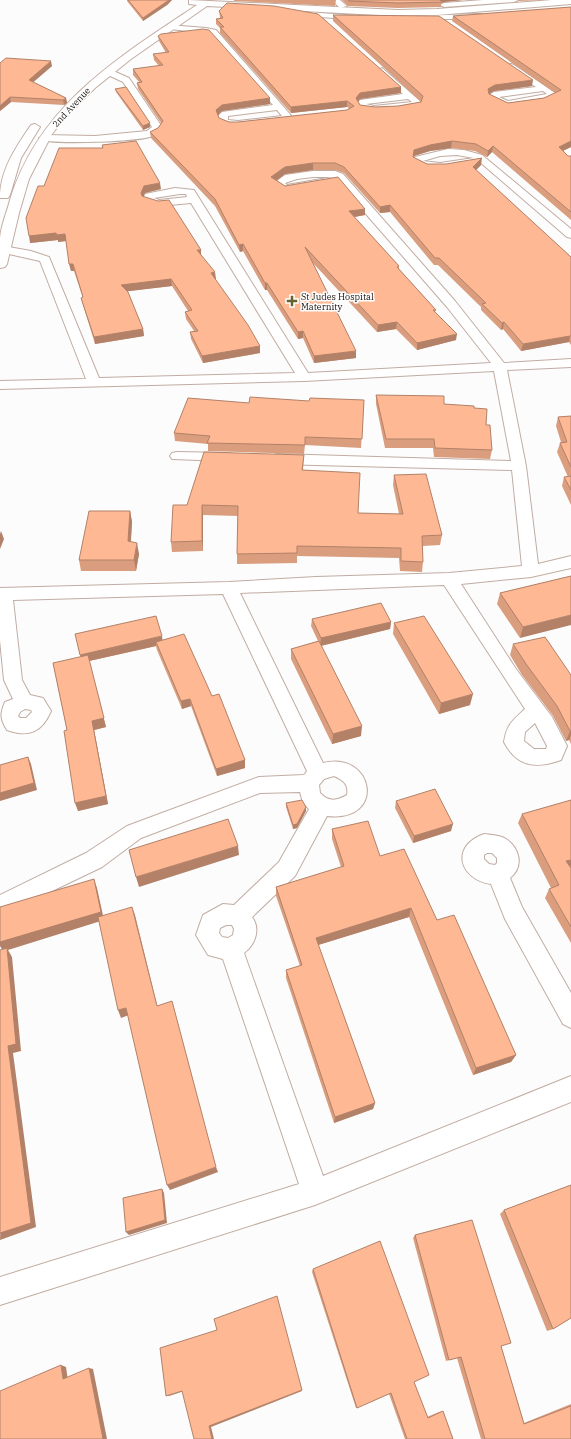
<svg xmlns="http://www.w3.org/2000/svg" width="571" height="1439" font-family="'IBM Plex Serif',serif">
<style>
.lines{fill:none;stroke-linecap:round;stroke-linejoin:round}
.street-casing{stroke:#c1aca2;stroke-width:2}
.secondary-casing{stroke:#c1aca2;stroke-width:2}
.street{fill:#fff;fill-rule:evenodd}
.secondary{fill:#fff;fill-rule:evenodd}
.wall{fill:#da9e7f}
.shaded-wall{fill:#b28168}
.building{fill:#feb894;stroke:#b28168}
.poi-dot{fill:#666330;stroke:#fff;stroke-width:1.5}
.labels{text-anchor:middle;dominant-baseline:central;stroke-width:3;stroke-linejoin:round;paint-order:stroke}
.far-street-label{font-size:9px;fill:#150e0a;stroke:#fff}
.far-poi-label{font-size:9px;fill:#150e0a;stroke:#fff;text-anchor:start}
</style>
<rect width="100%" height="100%" fill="#fcfcfc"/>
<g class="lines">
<defs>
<path id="street" d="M 332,0 L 340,0 L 347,6 L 340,8 Z
M 483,0 L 518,0 L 514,2 L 444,7 L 440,5 L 444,3 Z
M 294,11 L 360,16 L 364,18 L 360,20 L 294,15 Z
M 478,14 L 481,14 L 481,18 L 416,20 L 412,18 L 416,16 Z
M 168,25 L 206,28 L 216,30 L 282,105 L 293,118 L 291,120 L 238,127 L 230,127 L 220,123 L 218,116 L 222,112 L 273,105 L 210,34 L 171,29 L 167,27 ZM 277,110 L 282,116 L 238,121 L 228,120 L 228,116 Z
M 511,64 L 514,65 L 558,95 L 543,102 L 507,107 L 489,99 L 489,95 L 494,92 L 536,87 L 508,69 L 508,65 ZM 543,91 L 547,94 L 508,101 L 499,97 Z
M 382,68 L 421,102 L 420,106 L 374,112 L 360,109 L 357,104 L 360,100 L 403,94 L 379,73 L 378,71 ZM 408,99 L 412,102 L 374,106 L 366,104 Z
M 109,69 L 129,78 L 162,127 C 159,131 158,134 153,136 C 138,142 57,144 41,140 L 39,138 L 44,135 L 95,136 L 147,131 L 152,127 L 123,82 L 106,74 L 106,70 Z
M 571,147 L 571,162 L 568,161 L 559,153 Z
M 448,149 L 464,150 L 482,155 L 571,229 L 571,238 L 567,237 L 481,163 C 464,166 426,177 413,162 L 415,157 ZM 457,155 L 474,158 L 440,163 L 423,161 L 440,156 Z
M 313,171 L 335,171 L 343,174 L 455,301 L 504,363 L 571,359 L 571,367 L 507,370 L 526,466 L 538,564 L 571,556 L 571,568 L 531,577 L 461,584 L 516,669 L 552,717 L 567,746 L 561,760 C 536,769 517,767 504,742 C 507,724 512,721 525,709 L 444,585 L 240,593 L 323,763 C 374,750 387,823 327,816 L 295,876 L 252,917 C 261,929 255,945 244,953 L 323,1176 L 571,1076 L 571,1102 L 315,1205 L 0,1305 L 0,1277 L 299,1184 L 223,959 L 208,955 L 196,935 L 203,915 L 223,904 L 234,905 L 279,862 L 309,809 L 303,803 L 300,792 L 260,793 L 141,838 L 102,867 L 0,916 L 0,895 L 86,853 L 127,826 L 259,777 L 304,775 L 307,771 L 223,594 L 13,600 L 22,680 L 30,695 L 43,698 L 51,711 C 42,732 29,738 7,730 C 0,719 0,714 5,702 L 13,699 L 4,680 L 0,640 L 0,588 L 229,582 L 316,577 L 449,573 L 522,566 L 512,470 L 277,464 L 272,462 L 270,459 L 272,456 L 277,454 L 511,461 L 494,371 L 304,381 L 0,389 L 0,381 L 86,379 L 40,261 L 0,252 L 0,246 L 3,246 L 31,251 L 49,257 L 99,378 L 295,373 L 191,203 L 159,206 L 144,202 L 143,200 L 145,194 L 175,188 L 194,190 L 308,373 L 491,363 L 447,307 L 338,182 L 286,191 L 273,184 L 285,175 ZM 313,177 L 333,177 L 287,185 L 285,183 L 297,179 ZM 180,194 L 186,194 L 187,197 L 159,200 L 154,198 ZM 25,709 L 31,710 L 32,712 L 26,718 L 20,718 L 18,716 L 20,712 ZM 535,723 L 547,746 L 546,749 L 534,749 L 524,741 L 525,732 ZM 334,776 C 343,780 349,784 347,795 C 336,801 329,802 320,793 L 319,785 L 324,779 ZM 226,925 L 232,925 L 234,929 L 233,935 L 228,938 L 222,937 L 219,933 L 220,928 Z
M 177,452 L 228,453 L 233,454 L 235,457 L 233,460 L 228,461 L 172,459 L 170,456 L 172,453 Z
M 484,834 C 491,835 500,835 506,839 C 520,848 524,867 510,878 L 522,907 L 571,993 L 571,1028 L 563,1024 L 505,919 L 491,884 C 459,879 450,846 484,834 ZM 487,853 L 492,853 L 497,858 L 497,863 L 495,865 L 489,864 L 484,859 L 484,855 Z"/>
<path id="secondary" d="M 189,0 L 398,10 L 437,9 L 552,0 L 571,0 L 571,4 L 437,15 L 398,16 L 207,6 L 131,59 L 95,88 L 64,119 L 52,134 L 29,179 L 19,213 L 7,264 L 5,267 L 0,268 C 0,258 0,248 0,238 C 1,225 7,212 10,200 C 39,105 119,57 197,5 L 189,4 Z
M 35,124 L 40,127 L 21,158 L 10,195 L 8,198 L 0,198 C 0,170 16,147 31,125 Z"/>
</defs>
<use href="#street" class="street-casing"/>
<use href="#secondary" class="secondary-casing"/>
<use href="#street" class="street"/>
<use href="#secondary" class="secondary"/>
</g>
<path class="wall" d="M 127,0 L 172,0 L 167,5 L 143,21 L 127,1 Z
M 234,0 L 336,0 L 335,6 L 234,1 Z
M 342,0 L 463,0 L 444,2 L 441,3 L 441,7 L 398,8 L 348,6 Z
M 518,0 L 546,0 L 519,1 Z
M 571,7 L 571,147 L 563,150 L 568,156 L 571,156 L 571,220 L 492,152 L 487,157 L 475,151 L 451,148 L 430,151 L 414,156 L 413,157 L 427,164 L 481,165 L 476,170 L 571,257 L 571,345 L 569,342 L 521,351 L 503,329 L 501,330 L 481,310 L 481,307 L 438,265 L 434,265 L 390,212 L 380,213 L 344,173 L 335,170 L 313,170 L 285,174 L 276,180 L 285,186 L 365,215 L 354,217 L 399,266 L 399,269 L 436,310 L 435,312 L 456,340 L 417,350 L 396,329 L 377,332 L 312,262 L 356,358 L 314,363 L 303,338 L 298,339 L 267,290 L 265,290 L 243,251 L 240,252 L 215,206 L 151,138 L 150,132 L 158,128 L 161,123 L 138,89 L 137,83 L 139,82 L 133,75 L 133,69 L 159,66 L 154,60 L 153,54 L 166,53 L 159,41 L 158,36 L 270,104 L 222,111 L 218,115 L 219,118 L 229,122 L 238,122 L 347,110 L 349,108 L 347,107 L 291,113 L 220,33 L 220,28 L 216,24 L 216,19 L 220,18 L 220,17 L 219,11 L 401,93 L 360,99 L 358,101 L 360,105 L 375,107 L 398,106 L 421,102 L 333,21 L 333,15 L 532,86 L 494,91 L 489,94 L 508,103 L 544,98 L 555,93 L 452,21 L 453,16 Z
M 0,63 L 52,66 L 33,82 L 66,98 L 67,103 L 64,105 L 11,102 L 0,111 Z
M 115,89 L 150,127 L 143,130 L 116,92 Z
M 102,145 L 161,189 L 145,193 L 143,196 L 201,255 L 216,279 L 215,279 L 260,353 L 203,363 L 191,339 L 190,332 L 194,331 L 186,319 L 185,312 L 188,311 L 172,286 L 127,291 L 143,329 L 144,336 L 95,344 L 83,305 L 81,298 L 83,298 L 74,271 L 71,271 L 66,241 L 58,242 L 58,240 L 30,243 L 44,186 L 102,148 Z
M 376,395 L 474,408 L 486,425 L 492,450 L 490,459 L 434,457 L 433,448 L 385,448 L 376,404 Z
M 364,400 L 361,448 L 305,445 L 304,454 L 208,451 L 208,444 L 175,441 L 174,433 L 249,403 Z
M 571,416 L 571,505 L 562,486 L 564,477 L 568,477 L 557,452 L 560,443 L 561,442 L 556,426 L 558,417 Z
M 304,455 L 303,470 L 358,513 L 399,514 L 393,485 L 394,475 L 442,535 L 440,545 L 423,546 L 423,562 L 422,572 L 400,571 L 399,558 L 297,556 L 297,563 L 237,564 L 237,554 L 238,516 L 203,515 L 203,551 L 172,552 L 171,542 L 187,505 Z
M 130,511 L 132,522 L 131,541 L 139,554 L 136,571 L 81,571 L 79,560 Z
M 571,576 L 520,638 L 497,604 L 500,593 Z
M 312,619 L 391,622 L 390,629 L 321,646 L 361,736 L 332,744 L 291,659 L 291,649 L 318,641 L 311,626 Z
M 394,623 L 470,705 L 439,714 L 393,634 Z
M 163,640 L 212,696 L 245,760 L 245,768 L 217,776 L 191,706 L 182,709 L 157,650 L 156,646 L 89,661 L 106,727 L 94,730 L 108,804 L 78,811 L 67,730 L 53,663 Z
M 513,644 L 571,675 L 571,744 L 569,740 L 566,741 L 553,716 L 522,675 L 510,655 Z
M 571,800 L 571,943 L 545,898 L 549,889 L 551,888 L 518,823 L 522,814 Z
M 396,801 L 451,831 L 413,843 L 395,808 Z
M 286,803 L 306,807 L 306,811 L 297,828 L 293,829 L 286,807 Z
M 332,829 L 380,856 L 437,920 L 516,1055 L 511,1062 L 473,1075 L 409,917 L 318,945 L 375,1103 L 373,1109 L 334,1123 L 286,978 L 286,970 L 300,966 L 276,896 L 276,887 L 341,867 L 332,839 Z
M 571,1185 L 571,1318 L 553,1329 L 547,1331 L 500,1214 L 504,1210 Z
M 415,1235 L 506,1344 L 501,1346 L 524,1423 L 571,1404 L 571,1439 L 481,1439 L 457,1358 L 446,1361 L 413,1238 Z
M 313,1269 L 414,1382 L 427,1417 L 439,1412 L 443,1411 L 453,1439 L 405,1439 L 389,1394 L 356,1408 L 312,1272 Z"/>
<path class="shaded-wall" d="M 169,0 L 172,0 L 167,5 L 143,21 L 143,18 Z
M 439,0 L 463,0 L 444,2 L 441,3 L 442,2 Z
M 51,61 L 52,66 L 30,85 L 29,80 Z
M 533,80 L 532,86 L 494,91 L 488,95 L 488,89 L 495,85 Z
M 401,87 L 401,93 L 360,99 L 356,104 L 356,98 L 360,93 Z
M 10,97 L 11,102 L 0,111 L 0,106 Z
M 66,98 L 67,103 L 64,105 L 63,100 Z
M 270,98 L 270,104 L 222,111 L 217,116 L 216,110 L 222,105 Z
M 347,101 L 347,107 L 291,113 L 291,107 Z
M 150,123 L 150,127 L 143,130 L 143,126 Z
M 452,141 L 451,148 L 430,151 L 414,156 L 412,163 L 414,150 L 430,145 Z
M 571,141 L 571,147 L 558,153 L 559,147 Z
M 493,146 L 492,152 L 487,157 L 488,151 Z
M 482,158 L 481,165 L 472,174 L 473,167 Z
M 313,163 L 313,170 L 285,174 L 272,184 L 271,177 L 285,167 Z
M 160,183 L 161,189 L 145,193 L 142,200 L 141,193 L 144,186 Z
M 390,205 L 390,212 L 380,213 L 380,207 Z
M 365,209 L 365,215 L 349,218 L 349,211 Z
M 56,233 L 65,234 L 66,241 L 58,242 L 58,240 L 30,243 L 29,236 Z
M 243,244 L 243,251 L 240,252 L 239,245 Z
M 197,250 L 201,250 L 201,257 Z
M 69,264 L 73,264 L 74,271 L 71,271 Z
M 215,272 L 216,279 L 211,280 L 211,273 Z
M 171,279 L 172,286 L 122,292 L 121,285 Z
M 265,283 L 267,283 L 267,290 L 265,290 Z
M 397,322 L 396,329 L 377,332 L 378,325 Z
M 504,322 L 503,329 L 501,330 L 502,323 Z
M 143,329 L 144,336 L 95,344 L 94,337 Z
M 303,331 L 303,338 L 298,339 L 298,332 Z
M 457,334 L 456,340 L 417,350 L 417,343 Z
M 570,336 L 569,342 L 521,351 L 523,344 Z
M 260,346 L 260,353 L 203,363 L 202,356 Z
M 356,351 L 356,358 L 314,363 L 314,356 Z
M 202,505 L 203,515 L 203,551 L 202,541 Z
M 130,511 L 132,522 L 130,552 L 128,541 Z
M 1,531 L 4,539 L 0,549 L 0,534 Z
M 137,543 L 139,554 L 136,571 L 134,560 Z
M 571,615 L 571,625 L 520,638 L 523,627 Z
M 391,622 L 390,629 L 320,646 L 321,638 Z
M 162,636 L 163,644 L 156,642 L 156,646 L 89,661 L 106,727 L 94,730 L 108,804 L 78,811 L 75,803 L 92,721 L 82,662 L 80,655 Z
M 473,694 L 470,705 L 439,714 L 441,703 Z
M 190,699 L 191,706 L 182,709 L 181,701 Z
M 362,726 L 361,736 L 332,744 L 333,734 Z
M 570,731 L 571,731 L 571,735 L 569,740 L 566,741 Z
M 28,757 L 31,764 L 37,790 L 0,801 L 0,793 Z
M 245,760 L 245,768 L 217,776 L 216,769 Z
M 306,807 L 306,811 L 297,828 L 293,829 L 293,825 Z
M 453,824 L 451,831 L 413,843 L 414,836 Z
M 238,846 L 239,855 L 139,887 L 136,877 Z
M 571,860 L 571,867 L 562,870 L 566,861 Z
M 94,879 L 97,888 L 104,920 L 8,950 L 12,957 L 21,1051 L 13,1053 L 36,1227 L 0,1240 L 8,1046 L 3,951 L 0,946 L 0,942 Z
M 132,907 L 135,915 L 159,1013 L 157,1006 Z
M 411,908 L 409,917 L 315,946 L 316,938 Z
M 126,1008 L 129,1015 L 121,1018 L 118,1010 Z
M 516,1055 L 511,1062 L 473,1075 L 476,1068 Z
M 375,1103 L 373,1109 L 334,1123 L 335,1117 Z
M 216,1167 L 218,1172 L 170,1190 L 167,1185 Z
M 162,1189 L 164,1193 L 167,1223 L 129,1235 L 126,1232 Z
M 61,1365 L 66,1367 L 68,1381 L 63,1379 Z
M 89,1368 L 93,1369 L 107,1439 L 103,1439 Z
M 302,1390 L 302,1391 L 211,1427 L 214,1439 L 212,1439 L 209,1426 Z
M 182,1391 L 184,1391 L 169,1396 L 166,1396 Z"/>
<path class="building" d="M 128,0 L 169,0 L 143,18 Z
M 348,0 L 440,0 L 442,2 L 398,3 L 349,1 Z
M 227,3 L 274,6 L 318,14 L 401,87 L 360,93 L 356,98 L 360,105 L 375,107 L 398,106 L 421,102 L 423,96 L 333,15 L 439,16 L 533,80 L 495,85 L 488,89 L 489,94 L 508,103 L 544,98 L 561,90 L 453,16 L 571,7 L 571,141 L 559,147 L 568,156 L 571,156 L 571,212 L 493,146 L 488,151 L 476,144 L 452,141 L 430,145 L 414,150 L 413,157 L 427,164 L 446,164 L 482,158 L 473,167 L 571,257 L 571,336 L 570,336 L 523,344 L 504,322 L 502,323 L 482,304 L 486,303 L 439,258 L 435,258 L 390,205 L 380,207 L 344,167 L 335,163 L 313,163 L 285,167 L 271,177 L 285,186 L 338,177 L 365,209 L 349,211 L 399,266 L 397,267 L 436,310 L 433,310 L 457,334 L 417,343 L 397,322 L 378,325 L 305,247 L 356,351 L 314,356 L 303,331 L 298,332 L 267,283 L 265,283 L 243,244 L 239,245 L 215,199 L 150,132 L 158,128 L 163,121 L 137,83 L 142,82 L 133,69 L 163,65 L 153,54 L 169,52 L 158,36 L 161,34 L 203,29 L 209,30 L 270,98 L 222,105 L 216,110 L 219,118 L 229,122 L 238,122 L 347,110 L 354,106 L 347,101 L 291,107 L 220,27 L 224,27 L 216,19 L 223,18 L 219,11 Z
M 6,58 L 51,61 L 29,80 L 66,98 L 63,100 L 10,97 L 0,106 L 0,63 Z
M 126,87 L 150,123 L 143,126 L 115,89 Z
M 136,141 L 160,183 L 144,186 L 141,193 L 142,196 L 158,201 L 169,200 L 201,250 L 197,250 L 215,272 L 211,273 L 248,325 L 260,346 L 202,356 L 190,332 L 198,331 L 185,312 L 192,310 L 171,279 L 121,285 L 128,292 L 143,329 L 94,337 L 81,298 L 83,297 L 73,264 L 69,264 L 65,234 L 57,235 L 56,233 L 29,236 L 26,218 L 38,186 L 44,186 L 59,148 L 103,148 L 102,145 Z
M 376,395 L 444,396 L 444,404 L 474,406 L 474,408 L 487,409 L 486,425 L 490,425 L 492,450 L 435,448 L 434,439 L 386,439 Z
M 250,397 L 309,401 L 310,398 L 364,400 L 362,439 L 305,437 L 305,445 L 207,443 L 210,436 L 174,433 L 188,398 L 249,403 Z
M 571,416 L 571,467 L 560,443 L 567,442 L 558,417 Z
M 204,452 L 304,455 L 302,470 L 360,473 L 358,513 L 403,514 L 394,475 L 426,474 L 442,535 L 422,536 L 423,562 L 401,561 L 401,548 L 297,546 L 297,553 L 237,554 L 238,506 L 202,505 L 202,541 L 171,542 L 173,505 L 187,505 Z
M 571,476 L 571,490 L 564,477 Z
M 89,511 L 130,511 L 128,541 L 137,543 L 134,560 L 79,560 Z
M 571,576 L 571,615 L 523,627 L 500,593 Z
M 381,603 L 391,622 L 321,638 L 312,619 Z
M 156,616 L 162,636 L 80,655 L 75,634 Z
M 424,616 L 473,694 L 441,703 L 394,623 Z
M 184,634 L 212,696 L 219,694 L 245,760 L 216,769 L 190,699 L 181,701 L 156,642 Z
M 545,637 L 571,675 L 571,731 L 570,731 L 557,706 L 526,664 L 513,644 Z
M 319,641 L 362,726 L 333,734 L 291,649 Z
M 88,655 L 104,718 L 92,721 L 106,796 L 75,803 L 64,731 L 67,730 L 53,663 Z
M 28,757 L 34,783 L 0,793 L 0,765 Z
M 435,789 L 453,824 L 414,836 L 396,801 Z
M 302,800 L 306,807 L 297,824 L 293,825 L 286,803 Z
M 571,800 L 571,860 L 566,861 L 571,868 L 571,927 L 549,889 L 559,885 L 522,814 Z
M 228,819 L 238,846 L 136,877 L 129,850 Z
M 368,821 L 380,856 L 404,849 L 437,920 L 454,915 L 516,1055 L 476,1068 L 411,908 L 316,938 L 375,1103 L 335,1117 L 286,970 L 302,965 L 276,887 L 344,866 L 332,829 Z
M 94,879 L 101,912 L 0,942 L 0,907 Z
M 132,907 L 157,1006 L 172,1001 L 216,1167 L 167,1185 L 126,1008 L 118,1010 L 98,917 Z
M 7,948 L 16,1044 L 8,1046 L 31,1223 L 0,1233 L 0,950 Z
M 571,1185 L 571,1318 L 553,1329 L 504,1210 Z
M 162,1189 L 165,1220 L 126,1232 L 123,1198 Z
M 472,1220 L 511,1343 L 501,1346 L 524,1424 L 571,1406 L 571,1439 L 485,1439 L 461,1357 L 449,1360 L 415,1235 Z
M 380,1241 L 429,1375 L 414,1382 L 428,1418 L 443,1411 L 453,1439 L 407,1439 L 391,1393 L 357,1408 L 313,1269 Z
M 277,1296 L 302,1390 L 209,1426 L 212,1439 L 194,1439 L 182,1391 L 166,1396 L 160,1348 L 217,1330 L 214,1319 Z
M 61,1365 L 63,1379 L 89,1368 L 103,1439 L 0,1439 L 0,1391 Z"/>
<path class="poi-dot" d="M290 295h4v4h4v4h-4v4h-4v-4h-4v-4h4z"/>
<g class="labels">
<g class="far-street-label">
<text transform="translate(71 107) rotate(-47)">2nd Avenue</text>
</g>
<g class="far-poi-label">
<text x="301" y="296">St Judes Hospital<tspan x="301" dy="10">Maternity</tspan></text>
</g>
</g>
</svg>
